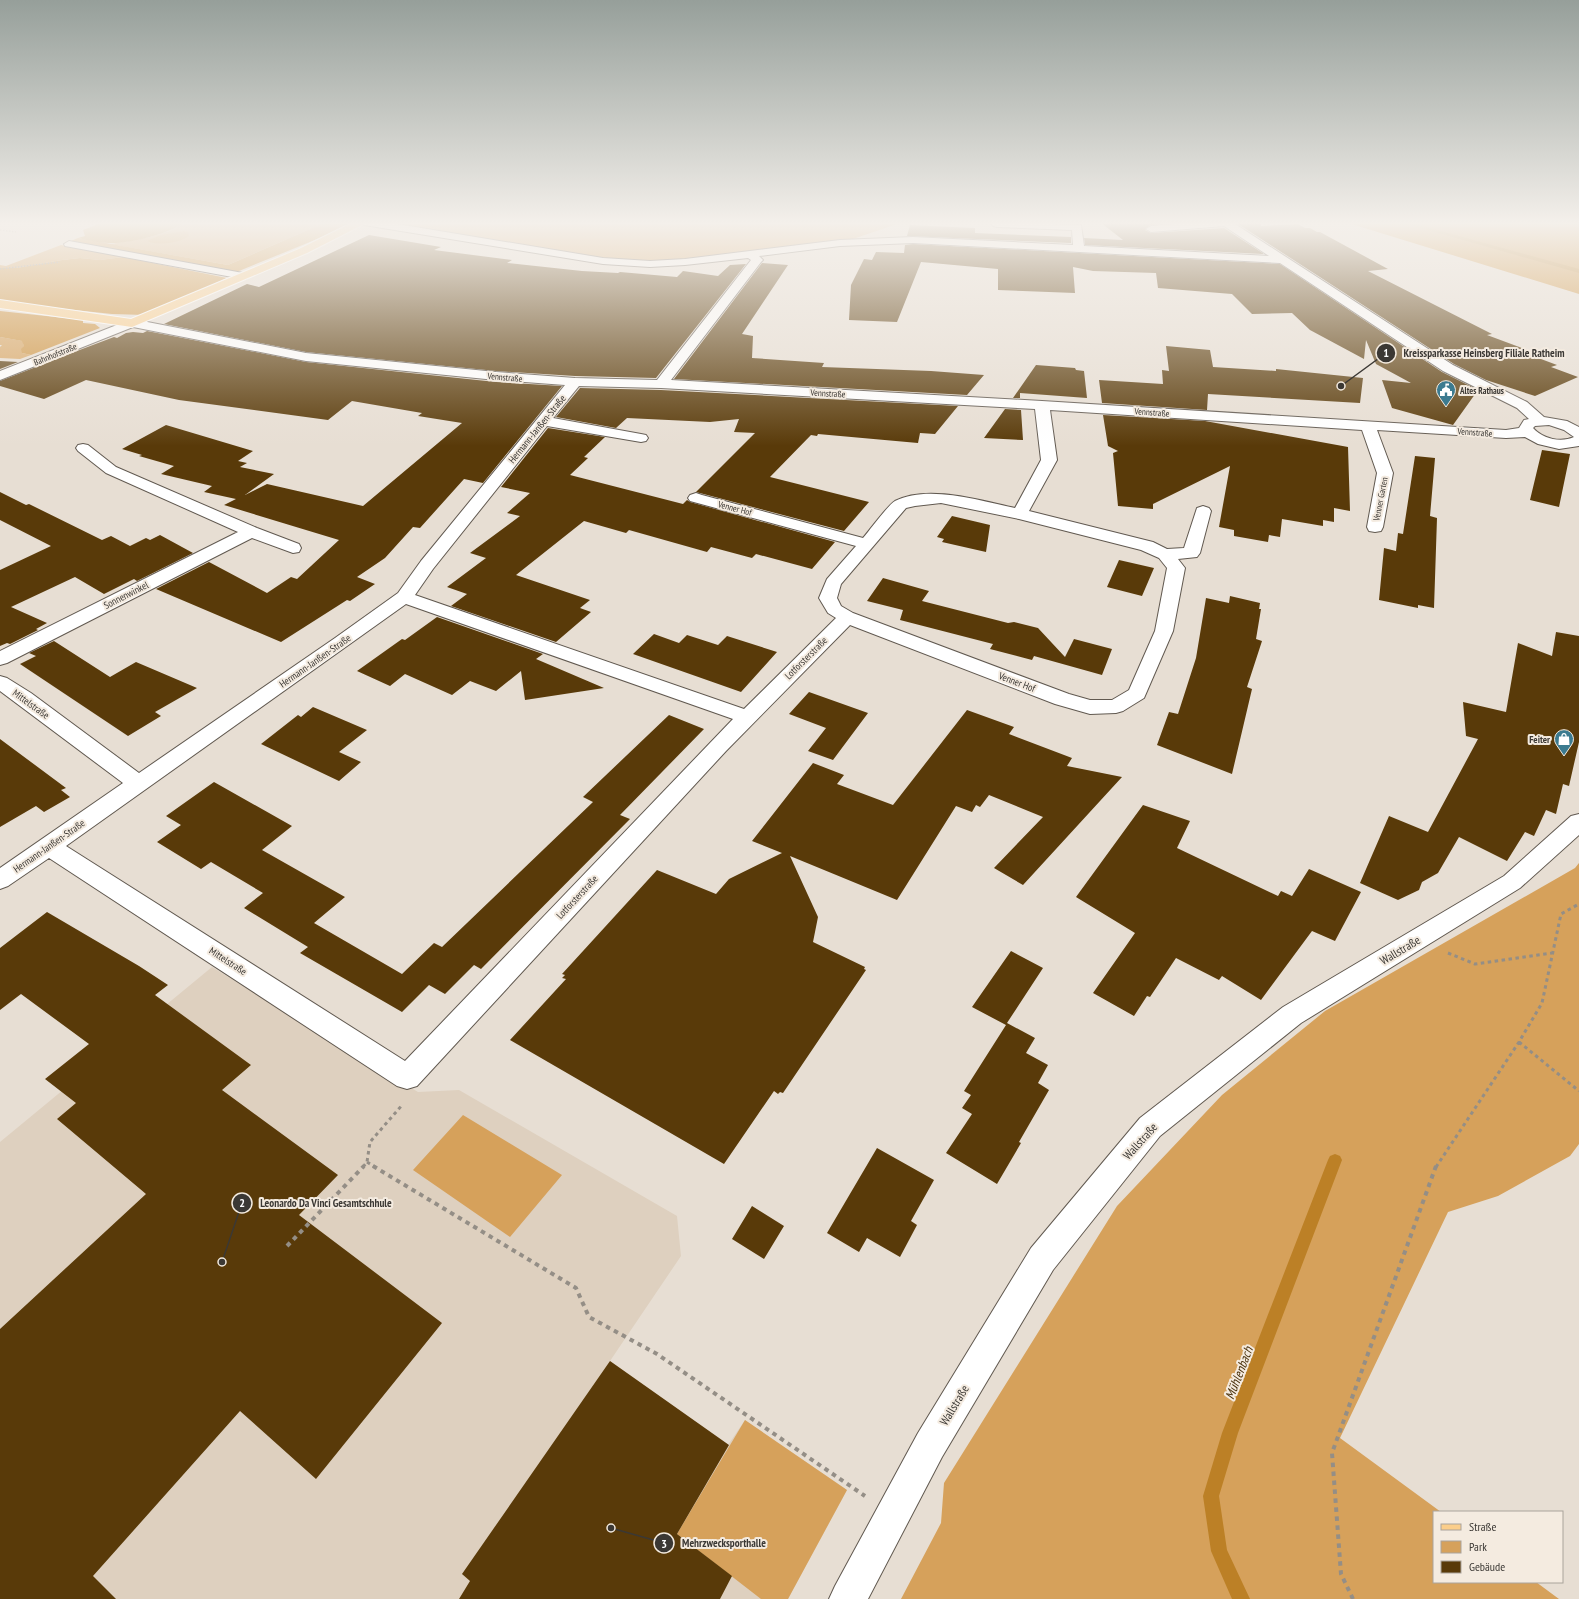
<svg xmlns="http://www.w3.org/2000/svg" width="1579" height="1599" font-family="'PT Sans Narrow',sans-serif">
<style>
.built{fill:#ded0bf}
.green{fill:#d6a15b}
.forest{fill:#cd9039}
.water{fill:#bc8026}
.lines{fill:none;stroke-linecap:round;stroke-linejoin:round}
.stream{fill:#bc8026;fill-rule:evenodd}
.building{fill:#593a09}
.minor-casing{stroke:#615950;stroke-width:2}
.major-casing{stroke:#fff;stroke-width:2}
.path-far2{stroke:#948e86;stroke-width:1.5;stroke-dasharray:1.5 1.5;stroke-linecap:butt}
.path-far1{stroke:#948e86;stroke-width:3;stroke-dasharray:3.5 3.5;stroke-linecap:butt}
.path{stroke:#948e86;stroke-width:4;stroke-dasharray:4.5 4.5;stroke-linecap:butt}
.minor{fill:#fff;fill-rule:evenodd}
.major{fill:#fbce8b;fill-rule:evenodd}
.labels{text-anchor:middle;dominant-baseline:central;stroke-width:4;stroke-linejoin:round;paint-order:stroke}
.far-street-label{font-size:9px;fill:#3b3834;stroke:#f4ebe0}
.far-poi-label{font-size:9px;font-weight:bold;fill:#3b3834;stroke:#f4ebe0;text-anchor:start}
.street-label{font-size:10px;fill:#3b3834;stroke:#f4ebe0}
.poi-label{font-size:10px;font-weight:bold;fill:#3b3834;stroke:#f4ebe0;text-anchor:end}
.near-street-label{font-size:12px;fill:#3b3834;stroke:#f4ebe0}
.near-water-label{font-size:13px;font-style:italic;fill:#49300b;stroke:#f4ebe0}
.leader{fill:none;stroke:#3b3834;stroke-width:1.5}
.callout-dot{fill:#3b3834;stroke:#f4ebe0;stroke-width:1.5}
.mark-label{font-size:12px;text-anchor:middle;font-weight:bold;fill:#fff}
.callout-label{font-size:11px;text-anchor:middle;font-weight:bold;fill:#3b3834;stroke:#f4ebe0;stroke-width:4;stroke-linejoin:round;paint-order:stroke}
</style>
<rect width="100%" height="100%" fill="#e7ded3"/>
<path class="built" d="M 212,967 L 418,1092 L 459,1090 L 677,1216 L 681,1256 L 610,1361 L 728,1445 L 745,1420 L 847,1490 L 788,1599 L 0,1599 L 0,1142 Z"/>
<path class="green" d="M 185,222 L 326,222 L 228,265 L 110,244 C 131,241 168,236 185,222 Z
M 386,222 L 903,222 L 850,240 L 681,262 L 624,263 Z
M 61,245 L 123,257 L 100,260 L 80,258 L 62,260 L 16,268 L 0,268 L 0,265 L 6,266 Z
M 0,337 L 23,341 L 24,346 L 22,353 L 31,355 L 20,359 L 0,358 L 0,347 L 2,345 L 0,345 Z
M 1579,863 L 1579,1144 L 1570,1156 L 1498,1196 L 1448,1212 L 1340,1438 L 1441,1512 L 1434,1512 L 1434,1582 L 1536,1582 L 1559,1599 L 901,1599 L 941,1523 L 944,1483 L 1117,1206 L 1222,1095 L 1325,1011 L 1575,868 Z
M 463,1115 L 562,1175 L 510,1237 L 413,1170 Z
M 745,1420 L 847,1490 L 788,1599 L 761,1599 L 677,1534 Z"/>
<path class="forest" d="M 326,222 L 352,222 L 322,237 L 239,271 L 233,272 L 71,241 L 78,238 L 228,265 Z
M 1345,222 L 1579,222 L 1579,294 Z
M 184,231 L 188,232 L 189,236 C 180,243 157,246 147,241 L 161,235 Z
M 123,257 L 227,278 L 145,315 L 112,314 L 0,302 L 0,268 L 16,268 L 62,260 L 80,258 L 100,260 Z
M 0,311 L 83,320 L 83,323 L 95,324 L 100,328 L 31,355 L 22,353 L 21,349 L 24,346 L 22,341 L 0,337 Z"/>
<path class="water" d="M 104,222 L 185,222 C 170,234 128,244 109,243 C 98,243 88,240 78,238 L 85,236 L 83,230 Z"/>
<g class="lines">
<path class="stream" d="M 1400,222 L 1408,222 L 1579,269 L 1579,273 Z
M 1335,1154 L 1340,1156 L 1342,1160 L 1238,1433 L 1219,1496 L 1227,1550 L 1250,1599 L 1232,1599 L 1211,1551 L 1203,1496 L 1222,1433 L 1328,1160 L 1330,1156 Z"/>
</g>
<path class="building" d="M 1100,222 L 1176,222 L 1150,225 L 1145,230 L 1151,233 L 1224,228 L 1264,254 L 1085,245 L 1084,238 L 1123,240 Z
M 1235,222 L 1261,222 L 1261,226 L 1298,224 L 1305,228 L 1310,228 L 1317,232 L 1320,232 L 1388,269 L 1368,271 L 1492,334 L 1487,335 L 1546,357 L 1541,359 L 1557,365 L 1551,367 L 1578,377 L 1535,396 L 1486,380 L 1454,364 Z
M 910,225 L 975,228 L 975,233 L 1071,237 L 1071,243 L 907,236 Z
M 369,235 L 441,247 L 434,250 L 512,260 L 507,263 L 582,271 L 618,273 L 620,272 L 677,277 L 683,271 L 718,276 L 730,265 L 746,264 L 656,378 L 575,376 L 496,371 L 306,352 L 164,324 L 247,284 L 259,287 Z
M 913,244 L 1280,264 L 1442,372 L 1478,390 L 1453,425 L 1392,408 L 1382,380 L 1411,383 L 1376,364 L 1366,340 L 1364,359 L 1310,330 L 1292,313 L 1252,314 L 1232,294 L 1158,288 L 1156,273 L 1093,271 L 1073,267 L 1075,293 L 998,290 L 998,269 L 921,262 L 897,322 L 849,320 L 851,285 L 864,259 L 872,260 L 876,252 L 904,253 L 905,245 Z
M 762,263 L 788,265 L 742,334 L 753,336 L 752,358 L 824,363 L 822,367 L 931,371 L 984,375 L 967,395 L 674,379 Z
M 147,331 L 306,362 L 496,382 L 562,386 L 483,483 L 464,479 L 420,528 L 413,527 L 385,558 L 357,577 L 375,584 L 350,601 L 347,600 L 281,642 L 156,589 L 209,562 L 267,593 L 291,577 L 297,579 L 339,540 L 224,505 L 236,499 L 204,492 L 212,486 L 161,474 L 174,466 L 139,456 L 142,455 L 122,449 L 166,425 L 253,451 L 238,461 L 247,463 L 240,467 L 274,474 L 245,495 L 267,484 L 363,506 L 462,423 L 418,416 L 422,413 L 352,401 L 328,420 L 179,400 L 86,380 L 44,399 L 0,386 L 0,381 L 77,351 L 114,337 L 117,338 L 126,333 L 133,332 L 143,333 Z
M 1166,346 L 1210,350 L 1213,367 L 1276,371 L 1276,369 L 1363,378 L 1360,403 L 1208,394 L 1207,410 L 1102,403 L 1099,380 L 1163,384 L 1162,370 L 1169,371 Z
M 0,361 L 18,362 L 0,369 Z
M 1036,365 L 1075,368 L 1076,370 L 1084,371 L 1087,398 L 1020,393 L 1020,398 L 1013,398 Z
M 580,388 L 661,390 L 958,406 L 935,434 L 920,433 L 918,443 L 818,434 L 817,436 L 811,435 L 770,477 L 869,502 L 844,531 L 696,492 L 755,433 L 734,432 L 739,419 L 710,422 L 627,418 L 616,428 L 556,417 Z
M 1005,409 L 1021,410 L 1023,440 L 984,438 Z
M 1103,415 L 1205,421 L 1348,447 L 1350,511 L 1334,508 L 1334,522 L 1323,520 L 1323,526 L 1282,519 L 1280,537 L 1269,535 L 1268,542 L 1234,536 L 1234,530 L 1219,527 L 1230,466 L 1153,504 L 1153,509 L 1118,506 L 1113,453 L 1118,451 L 1108,446 Z
M 548,428 L 605,437 L 584,457 L 588,458 L 570,475 L 683,504 L 687,500 L 690,502 L 835,542 L 812,569 L 756,554 L 752,558 L 711,547 L 707,552 L 629,530 L 626,533 L 584,521 L 516,575 L 590,600 L 580,608 L 591,612 L 556,642 L 451,606 L 467,594 L 447,587 L 486,558 L 470,553 L 520,516 L 507,513 L 530,493 L 501,487 Z
M 1542,450 L 1570,454 L 1559,507 L 1530,500 Z
M 1415,456 L 1435,458 L 1430,516 L 1437,518 L 1434,608 L 1418,605 L 1418,608 L 1379,600 L 1384,548 L 1396,551 L 1398,533 L 1403,534 Z
M 0,492 L 26,505 L 29,504 L 102,540 L 111,536 L 130,546 L 146,538 L 150,540 L 160,535 L 193,553 L 137,581 L 134,579 L 104,594 L 75,577 L 11,607 L 47,623 L 36,629 L 38,630 L 10,644 L 7,643 L 0,646 L 0,570 L 51,546 L 0,520 Z
M 952,516 L 990,525 L 986,552 L 942,542 L 944,539 L 937,537 Z
M 1119,560 L 1154,568 L 1142,596 L 1107,587 Z
M 883,578 L 929,591 L 922,601 L 1008,623 L 1014,622 L 1038,628 L 1065,657 L 1074,639 L 1112,649 L 1102,675 L 1034,656 L 1032,660 L 990,649 L 993,644 L 900,620 L 903,610 L 867,601 Z
M 1230,596 L 1260,603 L 1259,609 L 1261,609 L 1256,639 L 1262,641 L 1247,687 L 1252,689 L 1232,774 L 1157,745 L 1169,712 L 1178,714 L 1196,658 L 1206,598 L 1229,603 Z
M 437,617 L 543,654 L 536,659 L 604,688 L 525,700 L 521,671 L 496,691 L 470,681 L 452,695 L 405,674 L 390,686 L 357,671 L 402,639 L 405,640 Z
M 1556,632 L 1579,636 L 1579,742 L 1569,786 L 1563,784 L 1556,814 L 1546,810 L 1534,836 L 1525,832 L 1507,861 L 1459,837 L 1438,873 L 1422,882 L 1419,890 L 1398,900 L 1360,883 L 1389,816 L 1428,832 L 1478,739 L 1466,736 L 1463,702 L 1506,712 L 1518,643 L 1552,656 Z
M 654,634 L 679,643 L 687,635 L 718,645 L 727,636 L 777,652 L 741,692 L 633,654 Z
M 54,641 L 110,677 L 136,662 L 197,688 L 155,712 L 161,716 L 128,736 L 20,664 L 36,656 L 29,653 Z
M 809,692 L 868,713 L 833,760 L 808,751 L 826,728 L 789,714 Z
M 313,707 L 367,730 L 339,752 L 361,762 L 339,781 L 261,744 L 298,715 L 301,717 Z
M 967,710 L 1014,727 L 1009,734 L 1072,758 L 1067,766 L 1122,777 L 1023,885 L 994,868 L 1043,817 L 989,795 L 980,807 L 976,805 L 972,812 L 956,806 L 897,900 L 790,856 L 818,917 L 813,942 L 865,967 L 864,969 L 866,970 L 783,1093 L 780,1092 L 778,1094 L 774,1091 L 724,1164 L 510,1040 L 566,979 L 562,978 L 565,975 L 562,974 L 657,870 L 716,894 L 729,879 L 782,853 L 752,841 L 813,763 L 844,775 L 837,784 L 893,805 Z
M 669,715 L 704,729 L 620,815 L 630,819 L 481,969 L 474,965 L 445,994 L 429,985 L 402,1012 L 300,953 L 308,947 L 244,908 L 263,893 L 211,862 L 201,869 L 157,842 L 181,825 L 166,816 L 214,782 L 292,826 L 262,850 L 345,897 L 314,923 L 402,974 L 434,943 L 442,947 L 593,802 L 583,797 Z
M 0,739 L 66,788 L 61,790 L 70,797 L 44,812 L 36,806 L 0,827 Z
M 1143,805 L 1190,821 L 1177,848 L 1278,896 L 1281,891 L 1292,896 L 1309,869 L 1361,892 L 1335,941 L 1312,931 L 1261,1000 L 1222,976 L 1219,980 L 1176,958 L 1150,997 L 1147,996 L 1134,1016 L 1093,993 L 1135,933 L 1076,897 Z
M 47,912 L 139,966 L 168,985 L 155,995 L 251,1065 L 222,1090 L 338,1175 L 299,1215 L 442,1323 L 316,1479 L 240,1411 L 93,1576 L 116,1599 L 0,1599 L 0,1329 L 146,1194 L 57,1119 L 76,1103 L 45,1079 L 89,1044 L 21,994 L 0,1010 L 0,948 Z
M 1011,951 L 1043,968 L 1007,1023 L 1035,1038 L 1026,1053 L 1048,1065 L 1038,1083 L 1049,1090 L 1019,1142 L 1021,1143 L 997,1184 L 946,1153 L 972,1114 L 962,1108 L 971,1095 L 964,1091 L 1006,1025 L 972,1007 Z
M 877,1148 L 934,1180 L 911,1221 L 917,1225 L 900,1257 L 867,1238 L 859,1252 L 827,1233 Z
M 752,1206 L 784,1226 L 764,1259 L 732,1239 Z
M 610,1361 L 729,1445 L 677,1534 L 732,1576 L 720,1599 L 459,1599 L 470,1581 L 462,1574 Z"/>
<g class="lines">
<defs>
<path id="minor" d="M 359,222 L 385,222 L 603,258 L 650,261 L 685,259 L 840,240 L 913,237 L 1073,245 L 1072,230 L 997,227 L 993,226 L 992,224 L 993,222 L 1081,225 L 1084,246 L 1269,256 L 1224,226 L 1151,232 L 1146,229 L 1151,226 L 1196,222 L 1232,222 L 1453,365 L 1527,402 L 1544,417 L 1567,421 L 1579,427 L 1579,446 L 1559,449 L 1538,444 L 1525,437 L 1506,438 L 1377,430 L 1393,473 L 1383,527 L 1381,531 L 1375,532 L 1369,531 L 1367,527 L 1377,473 L 1362,430 L 1050,410 L 1057,460 L 1029,511 L 1153,542 L 1167,549 L 1184,548 L 1197,508 L 1203,506 L 1209,508 L 1211,511 L 1200,553 L 1197,557 L 1178,559 L 1185,568 L 1173,631 L 1144,698 L 1123,711 L 1116,713 L 1090,714 L 1055,704 L 850,625 L 726,751 L 417,1086 L 407,1089 L 397,1086 L 49,858 L 8,886 L 0,889 L 0,868 L 123,783 L 0,691 L 0,676 L 7,678 L 31,693 L 139,773 L 335,638 L 398,593 L 421,561 L 565,385 L 496,380 L 306,361 L 133,327 L 0,380 L 0,371 L 132,319 L 306,353 L 496,372 L 575,378 L 657,380 L 751,260 L 748,258 L 685,265 L 650,267 L 603,264 L 364,225 ZM 913,243 L 1280,263 L 1443,371 L 1517,408 L 1529,419 L 1524,420 L 1519,428 L 1506,430 L 1042,401 L 671,380 L 761,262 L 763,260 L 759,256 L 840,246 ZM 579,386 L 661,388 L 1035,409 L 1041,460 L 1015,508 C 981,501 928,484 895,501 C 888,505 870,530 863,538 L 702,495 L 696,493 L 690,495 L 688,498 L 690,501 L 856,546 L 827,579 L 819,598 L 828,613 L 836,618 L 744,709 L 415,595 L 433,569 L 547,426 L 641,442 L 646,441 L 648,438 L 646,435 L 641,434 L 553,418 ZM 1549,425 L 1564,430 L 1574,437 C 1561,443 1543,439 1533,428 L 1535,426 ZM 941,503 L 1019,519 L 1141,550 L 1159,558 L 1167,568 L 1155,631 L 1129,690 L 1112,700 L 1090,700 L 1069,694 L 853,613 L 841,606 L 837,598 L 841,584 L 906,508 L 915,506 ZM 406,604 L 733,719 L 405,1061 L 66,846 Z
M 69,241 L 243,273 L 247,274 L 249,276 L 247,278 L 243,279 L 65,246 L 64,244 Z
M 83,444 L 88,445 L 116,467 L 257,528 L 299,544 L 301,548 L 299,552 L 293,553 L 252,538 L 7,663 L 0,665 L 0,651 L 238,532 L 106,473 L 78,451 L 76,448 L 78,445 Z
M 1579,814 L 1579,835 L 1520,888 L 1301,1023 L 1160,1136 L 1053,1270 L 942,1457 L 868,1599 L 829,1599 L 835,1586 L 918,1433 L 1031,1248 L 1140,1118 L 1283,1007 L 1504,876 L 1571,816 Z"/>
<path id="major" d="M 354,222 L 368,222 L 307,253 L 132,327 L 0,308 L 0,300 L 131,319 L 299,249 Z"/>
</defs>
<use href="#minor" class="minor-casing"/>
<use href="#major" class="major-casing"/>
<path class="path-far2" d="M 0,230 L 16,232
M 0,269 L 60,262"/>
<path class="path-far1" d="M 1448,953 L 1475,964 L 1552,953
M 1519,1042 L 1579,1091
M 367,1162 L 375,1167
M 363,1167 L 367,1162 L 370,1142 L 403,1104
M 1436,1167 L 1519,1042 L 1542,1003 L 1561,914 L 1579,904"/>
<path class="path" d="M 373,1166 L 576,1288 L 589,1317 L 657,1354 L 865,1496
M 287,1246 L 364,1166
M 1353,1599 L 1341,1574 L 1332,1453 L 1436,1166"/>
<use href="#minor" class="minor"/>
<use href="#major" class="major"/>
</g>
<linearGradient id="sky" x2="0" y2="1"><stop stop-color="#969f9a"/><stop offset="0.5" stop-color="#f4f0eb"/><stop offset="1" stop-color="#f4f0eb" stop-opacity="0"/></linearGradient>
<rect width="1579" height="446" fill="url(#sky)"/>
<defs>
<symbol id="civic-pin" viewBox="-11 -11 22 30"><path d="M0 17L-7.5 6A9.5 9.5 0 1 1 7.5 6Z" fill="#3c7b90" stroke="#f4ebe0"/><path d="M-.6-6.5H3V-4.5H.6V-3L4-1V1h2V6H-6V1h2V-1L-.6-3ZM-1.2 2.5V6h2.4V2.5Z" fill="#fff"/></symbol>
<symbol id="shop-pin" viewBox="-11 -11 22 30"><path d="M0 17L-7.5 6A9.5 9.5 0 1 1 7.5 6Z" fill="#3c7b90" stroke="#f4ebe0"/><path d="M-5-2.5h2.3a2.7 3.5 0 0 1 5.4 0H5L5.5 6h-11ZM-1.5-2.5h3a1.5 2.3 0 0 0-3 0Z" fill="#fff"/></symbol>
</defs>
<g fill-rule="evenodd">
<use href="#civic-pin" x="1435" y="379" width="22" height="30"/>
<use href="#shop-pin" x="1553" y="728" width="22" height="30"/>
</g>
<g class="labels">
<g class="far-street-label">
<text transform="translate(55 354) rotate(-22)">Bahnhofstraße</text>
<text transform="translate(505 377) rotate(5)">Vennstraße</text>
<text transform="translate(828 393) rotate(3)">Vennstraße</text>
<text transform="translate(1152 412) rotate(4)">Vennstraße</text>
<text transform="translate(1475 432) rotate(4)">Vennstraße</text>
<text transform="translate(1380 499) rotate(-79)">Venner Garten</text>
<text transform="translate(735 508) rotate(15)">Venner Hof</text>
</g>
<g class="far-poi-label">
<text x="1460" y="390">Altes Rathaus</text>
</g>
<g class="street-label">
<text transform="translate(537 429) rotate(-51)">Hermann-Janßen-Straße</text>
<text transform="translate(126 595) rotate(-27)">Sonnenwinkel</text>
<text transform="translate(806 658) rotate(-45)">Lotforsterstraße</text>
<text transform="translate(315 661) rotate(-35)">Hermann-Janßen-Straße</text>
<text transform="translate(1017 682) rotate(21)">Venner Hof</text>
<text transform="translate(31 704) rotate(36)">Mittelstraße</text>
<text transform="translate(49 846) rotate(-35)">Hermann-Janßen-Straße</text>
<text transform="translate(577 897) rotate(-47)">Lotforsterstraße</text>
<text transform="translate(228 961) rotate(33)">Mittelstraße</text>
</g>
<g class="poi-label">
<text x="1550" y="739">Feiter</text>
</g>
<g class="near-street-label">
<text transform="translate(1400 950) rotate(-31)">Wallstraße</text>
<text transform="translate(1140 1141) rotate(-48)">Wallstraße</text>
<text transform="translate(954 1405) rotate(-59)">Wallstraße</text>
</g>
<g class="near-water-label">
<text transform="translate(1239 1373) rotate(-69)">Mühlenbach</text>
</g>
</g>
<path class="leader" d="M1341 386L1386 353M222 1262L242 1203M611 1528L664 1543"/>
<g class="callout-dot">
<circle cx="1341" cy="386" r="4"/>
<circle cx="222" cy="1262" r="4"/>
<circle cx="611" cy="1528" r="4"/>
<circle cx="1386" cy="353" r="10"/>
<circle cx="242" cy="1203" r="10"/>
<circle cx="664" cy="1543" r="10"/>
</g>
<g class="mark-label">
<text x="1386" y="357">1</text>
<text x="242" y="1207">2</text>
<text x="664" y="1548">3</text>
</g>
<g class="callout-label">
<text x="1484" y="357">Kreissparkasse Heinsberg Filiale Ratheim</text>
<text x="326" y="1207">Leonardo Da Vinci Gesamtschhule</text>
<text x="724" y="1547">Mehrzwecksporthalle</text>
</g>
<rect x="1433" y="1511" width="130" height="72" fill="#f4ebe0" stroke="#aaa39b"/>
<rect x="1441" y="1524" width="20" height="6" fill="#fbce8b" stroke="#aaa39b"/>
<text x="1469" y="1531" font-size="12" fill="#3b3834">Straße</text>
<rect x="1441" y="1541" width="20" height="12" fill="#d6a15b" stroke="#aaa39b"/>
<text x="1469" y="1551" font-size="12" fill="#3b3834">Park</text>
<rect x="1441" y="1561" width="20" height="12" fill="#593a09" stroke="#aaa39b"/>
<text x="1469" y="1571" font-size="12" fill="#3b3834">Gebäude</text>
</svg>
